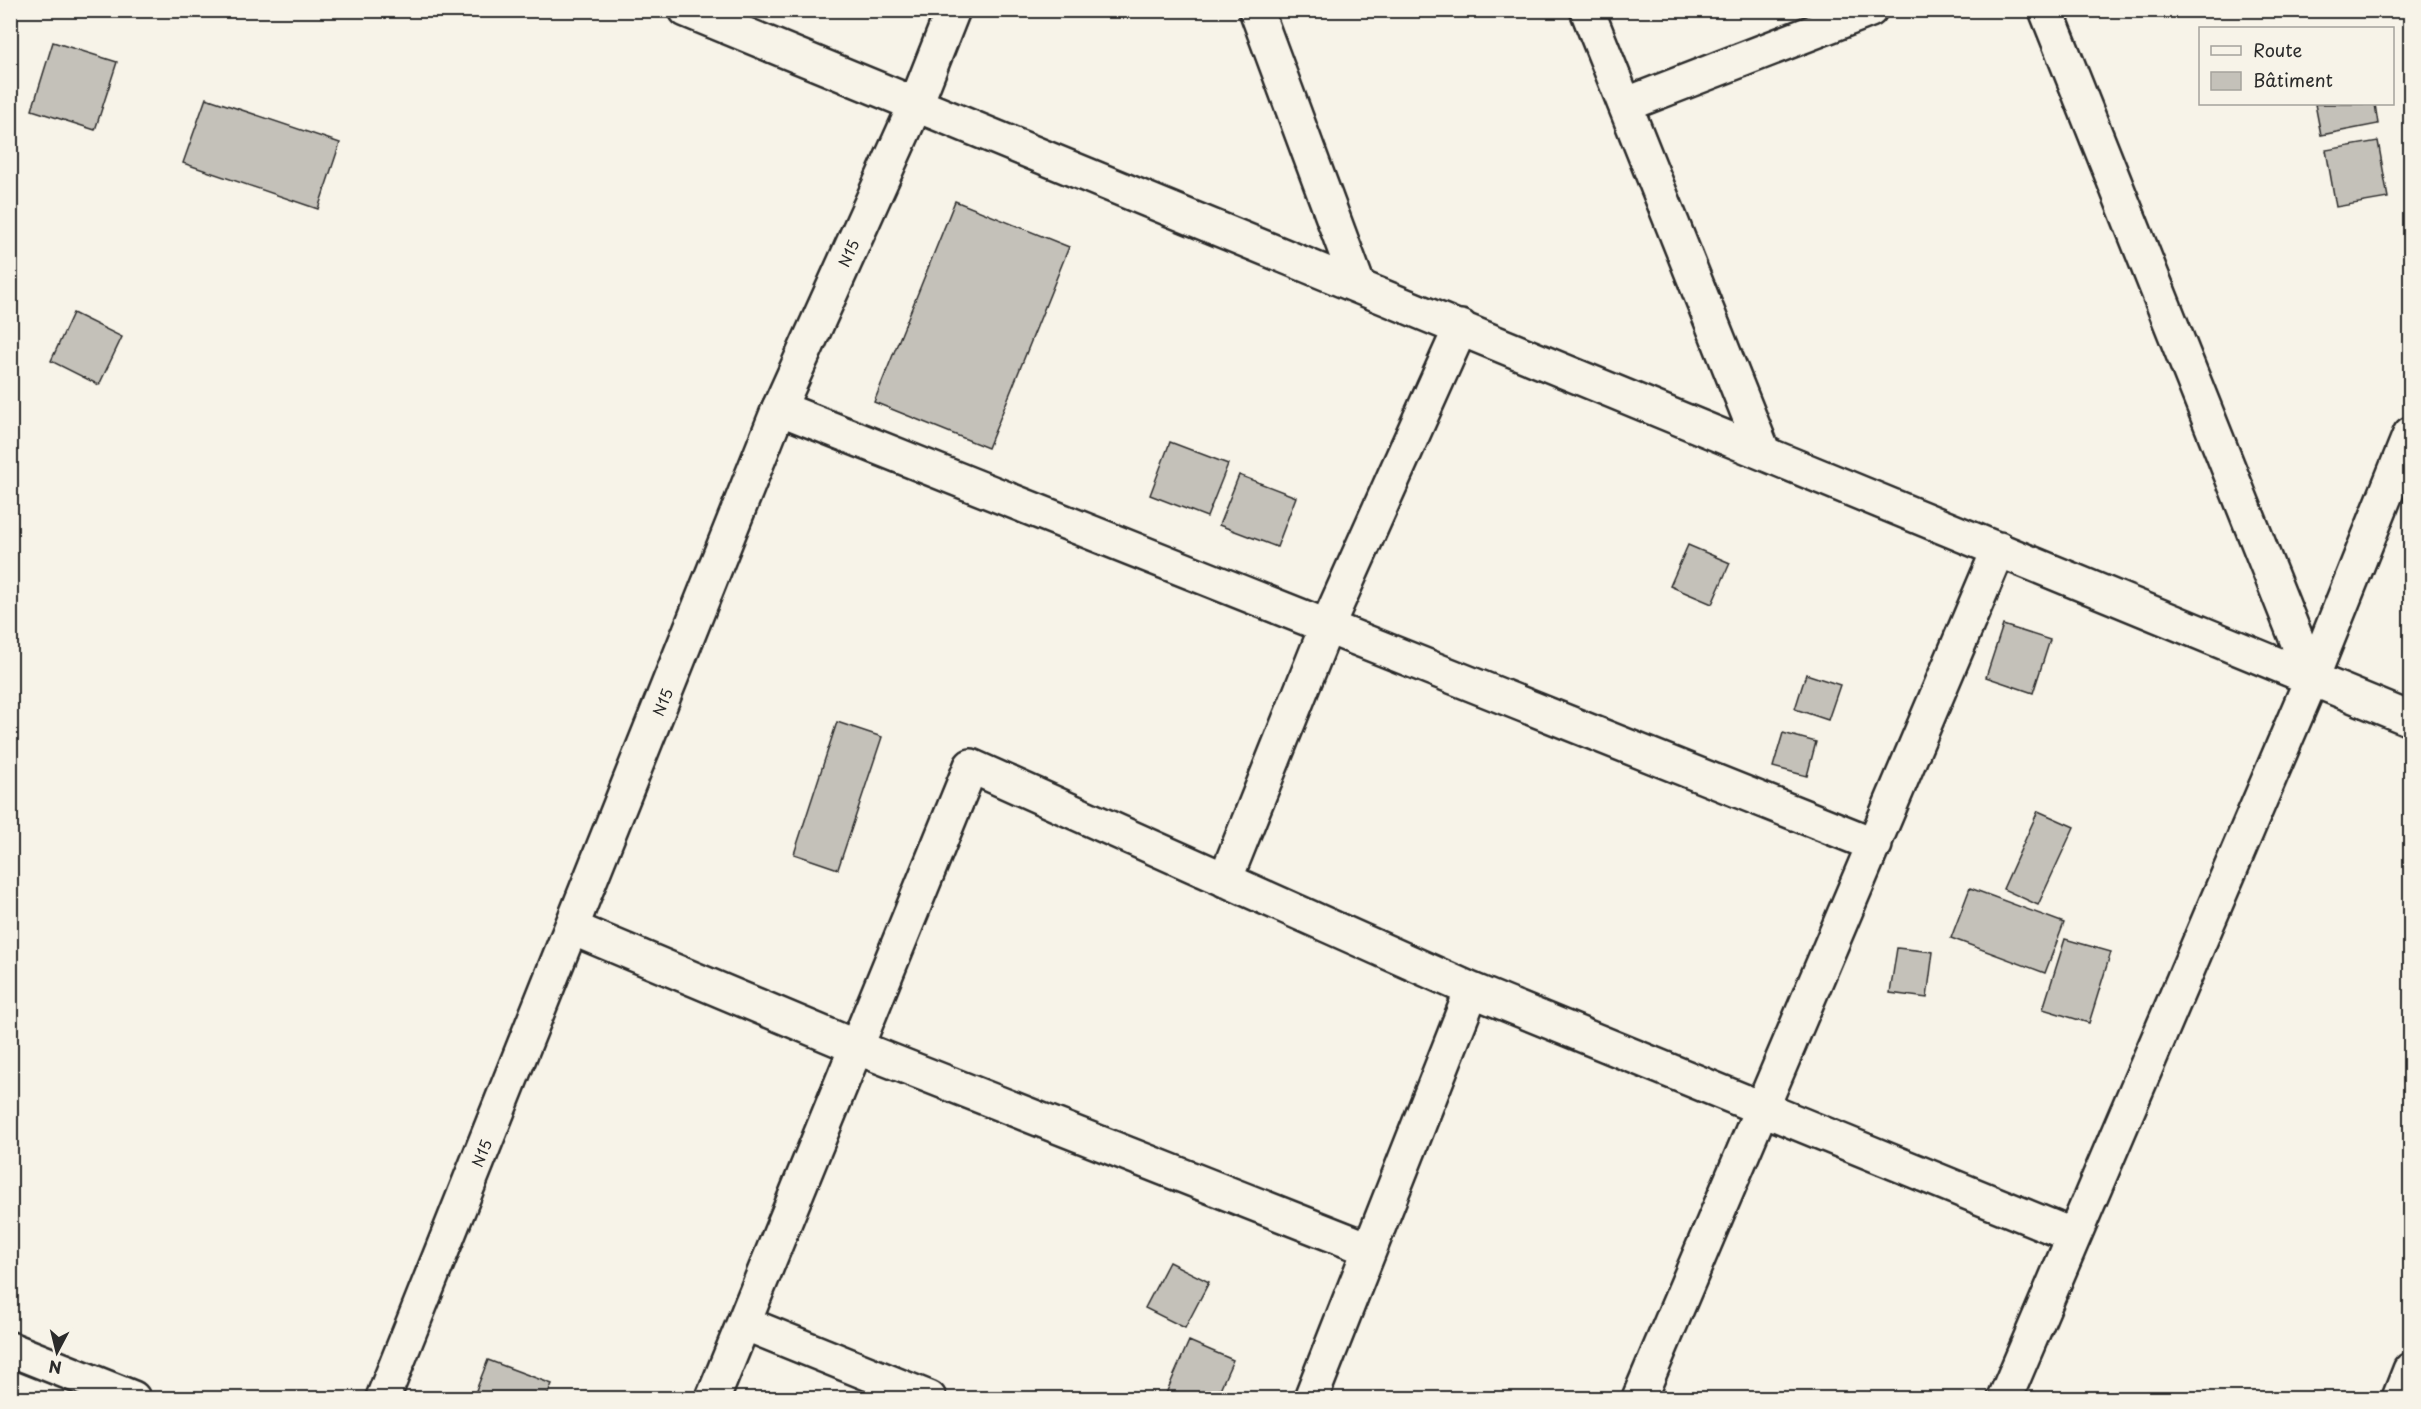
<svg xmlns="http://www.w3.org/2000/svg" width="2421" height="1409" font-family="'Playpen Sans',sans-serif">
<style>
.building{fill:#c4c1b9;stroke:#2b2b2b;stroke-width:1.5}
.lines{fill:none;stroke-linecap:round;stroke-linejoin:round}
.street-casing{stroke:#2b2b2b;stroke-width:38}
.primary-casing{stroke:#2b2b2b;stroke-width:38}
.street{stroke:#f7f3e8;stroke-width:33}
.primary{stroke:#f7f3e8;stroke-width:33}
.labels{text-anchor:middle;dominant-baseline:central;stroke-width:5;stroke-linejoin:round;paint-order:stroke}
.street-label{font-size:15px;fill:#2b2b2b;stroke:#f7f3e8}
</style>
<rect width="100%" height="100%" fill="#f7f3e8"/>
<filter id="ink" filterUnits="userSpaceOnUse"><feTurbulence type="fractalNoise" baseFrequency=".0167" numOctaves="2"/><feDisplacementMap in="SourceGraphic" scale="12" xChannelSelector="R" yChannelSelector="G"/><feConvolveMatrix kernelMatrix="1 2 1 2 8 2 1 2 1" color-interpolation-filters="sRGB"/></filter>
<g filter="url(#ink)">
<path class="building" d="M 53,42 L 117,62 L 95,130 L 32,110 Z
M 206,98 L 340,143 L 318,209 L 183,163 Z
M 2315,104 L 2375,104 L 2378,124 L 2321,135 Z
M 2378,141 L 2388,198 L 2336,207 L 2326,150 Z
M 955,201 L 1069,247 L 988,448 L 874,402 Z
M 73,313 L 122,337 L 99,385 L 51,361 Z
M 1170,442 L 1228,464 L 1207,517 L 1150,495 Z
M 1239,475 L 1296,497 L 1277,547 L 1219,525 Z
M 1688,545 L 1730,563 L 1712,604 L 1670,586 Z
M 2003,625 L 2050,640 L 2033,693 L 1986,677 Z
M 1806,674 L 1840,685 L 1828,720 L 1795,709 Z
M 837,722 L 882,737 L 838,869 L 794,854 Z
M 1783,733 L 1816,742 L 1807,776 L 1773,767 Z
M 2038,811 L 2074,827 L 2038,905 L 2003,889 Z
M 1970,888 L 2064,923 L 2045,973 L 1951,938 Z
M 2065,939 L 2111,952 L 2089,1023 L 2043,1009 Z
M 1897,948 L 1933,952 L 1927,998 L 1890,993 Z
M 1169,1262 L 1209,1282 L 1185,1328 L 1145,1308 Z
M 1189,1341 L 1233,1360 L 1216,1398 L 1164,1398 Z
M 488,1360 L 552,1384 L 546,1398 L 473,1398 Z"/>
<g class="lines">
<defs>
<path id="street" d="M 686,10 L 2410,719
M 1256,10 L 1358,285
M 1587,10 L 1763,451
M 2046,10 L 2312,678
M 1625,105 L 1870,10
M 779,408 L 1875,845
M 1225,880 L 1327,626 L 1461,327
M 572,928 L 856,1047 L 1369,1249
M 744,1323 L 929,1398
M 10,1349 L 133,1398
M 713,1398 L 971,766 L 1472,990 L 2074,1236
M 1311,1398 L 1472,990
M 1639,1398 L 1999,549
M 2005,1398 L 2312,678 L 2410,434
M 2399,1398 L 2410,1370"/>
<path id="primary" d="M 383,1398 L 779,408 L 915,106 L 953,10"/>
</defs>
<use href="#street" class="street-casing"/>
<use href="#primary" class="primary-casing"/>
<use href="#street" class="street"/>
<use href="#primary" class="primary"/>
</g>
</g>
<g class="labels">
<g class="street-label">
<text transform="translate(848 253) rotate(-66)">N15</text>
<text transform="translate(662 702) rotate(-68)">N15</text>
<text transform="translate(481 1153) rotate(-68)">N15</text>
</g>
</g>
<rect width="2421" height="1409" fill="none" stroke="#f7f3e8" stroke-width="36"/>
<rect x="18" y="18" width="2385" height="1373" fill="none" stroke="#2b2b2b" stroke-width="2" filter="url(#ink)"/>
<rect x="2199" y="27" width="195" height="78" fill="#f7f3e8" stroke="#a5a39c" stroke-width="1.5"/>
<rect x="2211" y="46" width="30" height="9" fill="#f7f3e8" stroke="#a5a39c" stroke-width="1.5"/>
<text x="2253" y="57" font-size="18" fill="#2b2b2b">Route</text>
<rect x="2211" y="72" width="30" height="18" fill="#c4c1b9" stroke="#a5a39c" stroke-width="1.5"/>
<text x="2253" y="87" font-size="18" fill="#2b2b2b">Bâtiment</text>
<g transform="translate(57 1352) rotate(187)" stroke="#f7f3e8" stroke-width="4.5" paint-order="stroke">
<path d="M0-4.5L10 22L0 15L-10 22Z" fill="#2b2b2b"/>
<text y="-9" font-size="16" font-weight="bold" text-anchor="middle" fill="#2b2b2b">N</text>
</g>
</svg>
